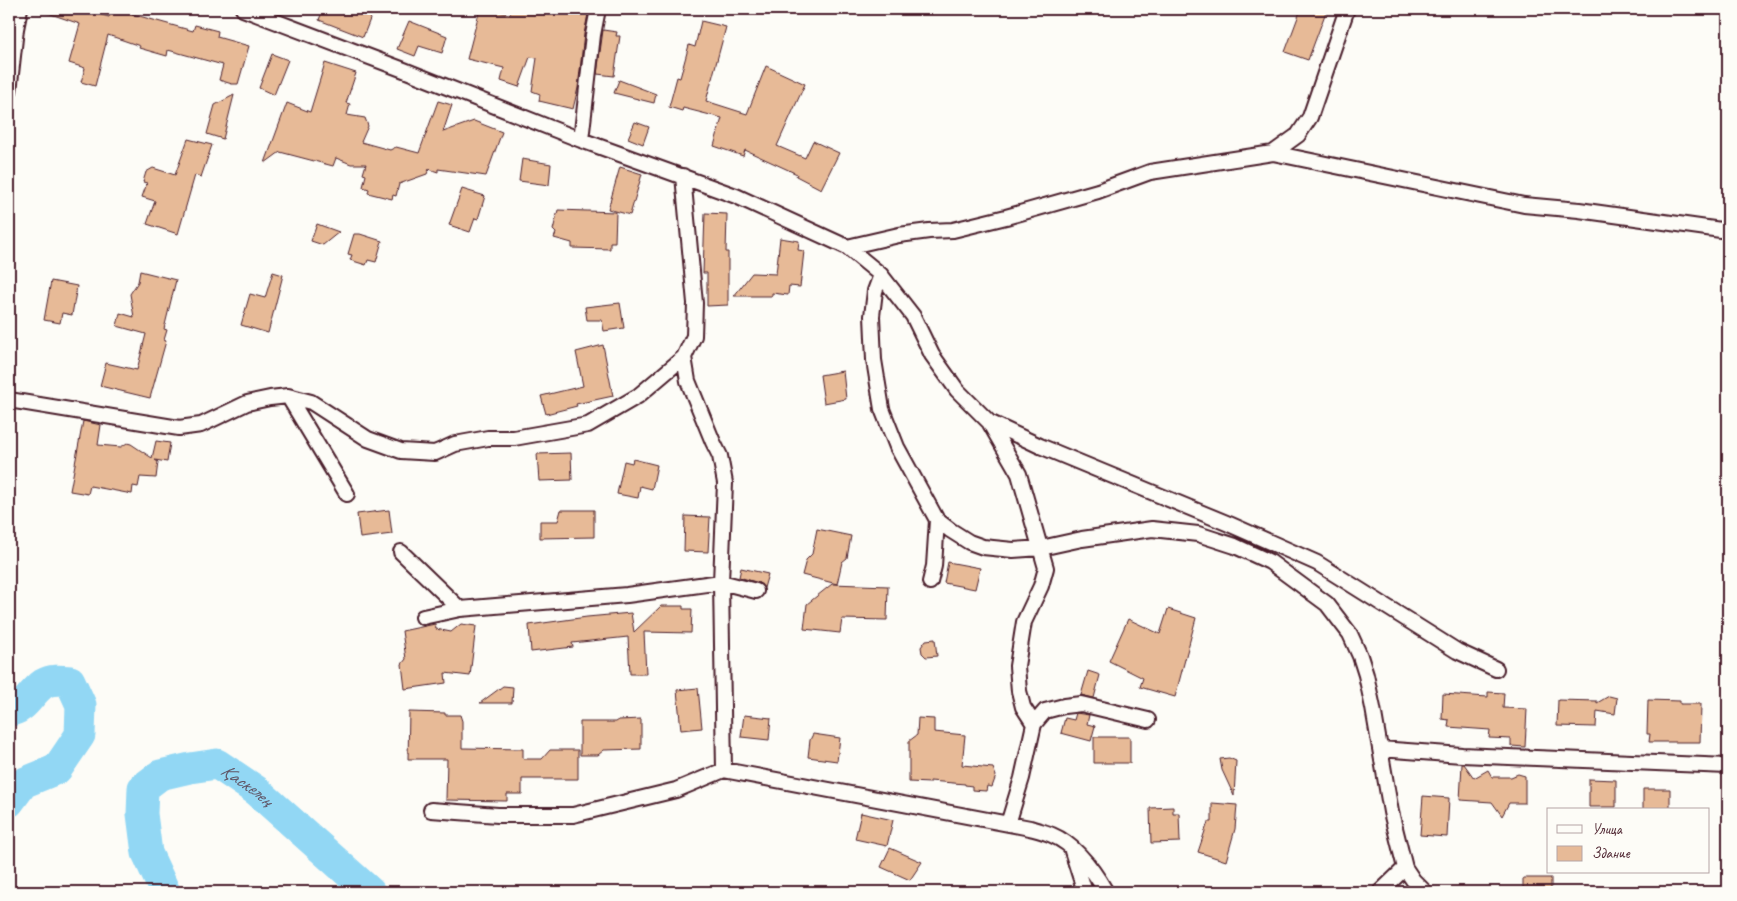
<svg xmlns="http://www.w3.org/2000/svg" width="1737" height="901" font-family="Caveat,sans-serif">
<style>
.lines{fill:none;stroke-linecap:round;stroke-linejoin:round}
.river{stroke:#92d7f4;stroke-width:31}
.building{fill:#e7ba97;stroke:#4a1f2b}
.minor-casing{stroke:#4a1f2b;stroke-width:18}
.minor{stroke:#fdfcf7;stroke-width:14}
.labels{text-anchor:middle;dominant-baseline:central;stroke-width:5;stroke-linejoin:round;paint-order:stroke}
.water-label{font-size:19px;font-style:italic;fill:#605667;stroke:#fdfcf7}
</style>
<rect width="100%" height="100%" fill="#fdfcf7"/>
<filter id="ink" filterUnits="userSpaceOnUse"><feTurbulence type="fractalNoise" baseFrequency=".02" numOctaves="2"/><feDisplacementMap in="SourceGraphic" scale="10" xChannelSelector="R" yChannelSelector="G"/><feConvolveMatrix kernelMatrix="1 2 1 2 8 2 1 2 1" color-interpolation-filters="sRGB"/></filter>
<g filter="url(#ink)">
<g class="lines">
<g class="river">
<path d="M 9,711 C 25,710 30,693 43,684 C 51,679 61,680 70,681 L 81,705 L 80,735 L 57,769 L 23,783 L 9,802"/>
<path id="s1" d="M 165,892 L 147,853 L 142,814 L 143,788 L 160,775 L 190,768 L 217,764 L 257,791 L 370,892"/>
</g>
</g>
<path class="building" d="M 43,9 L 81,9 L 109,17 L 111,9 L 134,9 L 132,14 L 193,31 L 195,25 L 218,31 L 217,37 L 249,46 L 238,84 L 232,84 L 219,80 L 223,65 L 168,50 L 167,56 L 139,48 L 140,46 L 108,35 L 95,86 L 81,82 L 85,68 L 69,63 L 80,24 L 42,11 Z
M 323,9 L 374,9 L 363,37 L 319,20 Z
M 480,9 L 510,14 L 512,9 L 589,9 L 584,34 L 578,88 L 573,109 L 539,101 L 540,94 L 532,91 L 537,58 L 530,57 L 519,87 L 501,81 L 504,68 L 467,59 Z
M 1301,9 L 1327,9 L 1308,60 L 1285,52 Z
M 409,21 L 447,36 L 442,53 L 419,46 L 415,56 L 397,49 Z
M 701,21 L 726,27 L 706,101 L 747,114 L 766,66 L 805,84 L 777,146 L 805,158 L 813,141 L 839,153 L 821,189 L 796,176 L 797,174 L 745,150 L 743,156 L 714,146 L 722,118 L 683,108 L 682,111 L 669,107 L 677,77 L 680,78 L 689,45 L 695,47 Z
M 603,30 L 617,32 L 616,36 L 620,36 L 614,76 L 597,74 Z
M 272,54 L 288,60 L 274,95 L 259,88 Z
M 325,63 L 356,73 L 346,103 L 350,104 L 347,115 L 365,118 L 368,126 L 361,142 L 390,150 L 396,147 L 419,153 L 438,101 L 452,105 L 443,132 L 474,121 L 502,132 L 486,176 L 438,169 L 438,172 L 429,169 L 427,174 L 399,184 L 396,196 L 393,195 L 392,199 L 368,193 L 369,189 L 363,187 L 366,175 L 363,174 L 366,164 L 351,164 L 336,158 L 333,166 L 280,152 L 265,163 L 287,103 L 310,112 Z
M 619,80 L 656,94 L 654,103 L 614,93 Z
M 234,95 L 223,139 L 207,134 L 215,105 Z
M 635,122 L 649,127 L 643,144 L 628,138 Z
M 188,139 L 212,145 L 201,177 L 195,175 L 178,234 L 147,224 L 155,201 L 142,197 L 147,183 L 143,182 L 146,172 L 153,168 L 175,175 Z
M 522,159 L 551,164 L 549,185 L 519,181 Z
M 620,167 L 642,174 L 630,215 L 608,209 Z
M 462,189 L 485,196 L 478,219 L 475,218 L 470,232 L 449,225 Z
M 558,210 L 616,212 L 615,242 L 610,242 L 610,249 L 572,248 L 572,243 L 554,238 L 556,233 L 553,230 Z
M 705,213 L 727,214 L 726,252 L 728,252 L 728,305 L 707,306 L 707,273 L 703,273 Z
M 317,224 L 339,232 L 323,245 L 311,241 Z
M 354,234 L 360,234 L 382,241 L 376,262 L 368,260 L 366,265 L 350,260 L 352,255 L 348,254 Z
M 780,238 L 799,241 L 798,250 L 804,251 L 800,287 L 789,286 L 788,295 L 772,293 L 772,296 L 734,296 L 752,273 L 776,274 Z
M 140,271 L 176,280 L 164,329 L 167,330 L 164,340 L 166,341 L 150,398 L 100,386 L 106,363 L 137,370 L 146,334 L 117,326 L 120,313 L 134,317 L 130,294 L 138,282 Z
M 273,272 L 283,275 L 268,333 L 241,325 L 250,294 L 265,298 Z
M 51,281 L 77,286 L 72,315 L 62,313 L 60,323 L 44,320 Z
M 620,303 L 624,328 L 604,331 L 602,320 L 587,320 L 585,307 Z
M 603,345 L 613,396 L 576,404 L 577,406 L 546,414 L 541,396 L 583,386 L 576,352 Z
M 843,371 L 846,399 L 824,403 L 820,375 Z
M 83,421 L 101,425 L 98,445 L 121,447 L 127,443 L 131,444 L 152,458 L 156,441 L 170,443 L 167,462 L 155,460 L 158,462 L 156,478 L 140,477 L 138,487 L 133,486 L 132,494 L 90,486 L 88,494 L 70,491 Z
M 571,453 L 572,480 L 539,481 L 537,454 Z
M 633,459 L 657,465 L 652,489 L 640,486 L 638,498 L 617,494 L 624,461 L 632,463 Z
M 389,510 L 392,534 L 360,538 L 357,514 Z
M 561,510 L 594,510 L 594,537 L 540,538 L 540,521 L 558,521 Z
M 685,516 L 710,517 L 708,552 L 684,551 Z
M 817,529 L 851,536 L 847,558 L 842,562 L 837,584 L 802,575 L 806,560 L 812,554 Z
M 948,562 L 980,568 L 975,589 L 944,583 Z
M 741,568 L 768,574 L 764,588 L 759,583 L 739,577 Z
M 832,584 L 888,586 L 887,620 L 842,619 L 840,633 L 804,629 L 807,604 Z
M 661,606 L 683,606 L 683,609 L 692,609 L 691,633 L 644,632 L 646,674 L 630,674 L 628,637 L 572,643 L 573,647 L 531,652 L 529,625 L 587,617 L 631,613 L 634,632 Z
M 1168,609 L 1196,618 L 1175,697 L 1140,687 L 1143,678 L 1109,661 L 1128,619 L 1160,634 Z
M 435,624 L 436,629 L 451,632 L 461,624 L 476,626 L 470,676 L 445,673 L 446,683 L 405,689 L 402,664 L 406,659 L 402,631 Z
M 935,639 L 937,656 L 926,657 L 922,653 L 921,647 L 926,640 Z
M 1088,671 L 1100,675 L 1094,698 L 1081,695 Z
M 503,686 L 513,687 L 512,703 L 480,703 Z
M 698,688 L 702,728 L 681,730 L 677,690 Z
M 1488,692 L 1504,693 L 1503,708 L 1527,709 L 1525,747 L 1511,746 L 1511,739 L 1489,738 L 1490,730 L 1448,727 L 1449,720 L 1442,719 L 1443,694 L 1488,697 Z
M 1609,696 L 1617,698 L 1615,714 L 1597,711 L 1596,727 L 1557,726 L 1558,700 L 1597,701 L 1597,703 Z
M 1648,700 L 1680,701 L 1680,704 L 1701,704 L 1700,742 L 1649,742 L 1650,734 L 1647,734 Z
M 409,712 L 445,713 L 445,715 L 460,715 L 462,721 L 462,748 L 523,749 L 523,759 L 542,759 L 550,750 L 578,750 L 578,779 L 522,779 L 522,794 L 507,794 L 507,801 L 446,800 L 447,759 L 408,759 Z
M 1076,713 L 1089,715 L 1087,724 L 1095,726 L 1091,741 L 1061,733 L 1065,718 L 1074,720 Z
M 744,715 L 771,718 L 769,740 L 741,737 Z
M 918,718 L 934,719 L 934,732 L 965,735 L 962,765 L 993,768 L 996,776 L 992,787 L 987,786 L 986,791 L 972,790 L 972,786 L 965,785 L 965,784 L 930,781 L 930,783 L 909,782 L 909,741 L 917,735 Z
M 641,719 L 641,749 L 604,750 L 598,755 L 580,755 L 580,722 L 616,722 L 619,720 Z
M 813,734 L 840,738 L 837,761 L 808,757 L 810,740 Z
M 1094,737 L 1130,737 L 1130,763 L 1094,763 Z
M 1229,758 L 1236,761 L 1234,796 L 1222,770 L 1220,759 Z
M 1462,764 L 1464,764 L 1474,778 L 1488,770 L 1492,777 L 1511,777 L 1518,774 L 1525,776 L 1525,803 L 1509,803 L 1502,816 L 1492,802 L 1460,800 Z
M 1589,779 L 1616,780 L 1616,807 L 1589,807 Z
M 1643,789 L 1670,789 L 1670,810 L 1643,810 Z
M 1423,796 L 1449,798 L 1447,837 L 1420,835 Z
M 1212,803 L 1237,805 L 1235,829 L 1226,861 L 1198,852 L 1208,822 L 1212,822 Z
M 1173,807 L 1173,813 L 1179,813 L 1180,842 L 1151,843 L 1150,808 Z
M 861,813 L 893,820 L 887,846 L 855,839 Z
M 890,848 L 922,862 L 910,880 L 881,867 Z
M 1523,878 L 1551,878 L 1551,892 L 1523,892 Z"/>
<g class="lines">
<defs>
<path id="minor" d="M 243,9 L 404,70 L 581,140 L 736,196 L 847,247 L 881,275 L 913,316 L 932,355 L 957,390 L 989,422 L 1019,474 L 1046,568 L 1041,586 L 1024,622 L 1017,666 L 1019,691 L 1023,707 L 1034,724
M 9,92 L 16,29 L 20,9
M 581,140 L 593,35 L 598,9
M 1273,153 L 1298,135 L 1310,117 L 1347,9
M 847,247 L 899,235 L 929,231 L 953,230 L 1006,217 L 1098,191 L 1150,172 L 1273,153 L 1524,205 L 1579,210 L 1728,231
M 881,275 L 875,291 L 872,316 L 874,360 L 882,409 L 897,447 L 937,520 L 950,530 L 969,542 L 983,547 L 1013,550 L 1041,548 L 1082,539 L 1152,529 L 1198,534 L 1235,546 L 1270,562 L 1327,604 L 1350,634 L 1360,656 L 1366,675 L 1373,708 L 1391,812 L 1405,868 L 1413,880 L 1425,892
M 684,357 L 688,381 L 713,442 L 720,456 L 725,483 L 721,582 L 724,770
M 288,396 L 347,494
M 9,400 L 179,428 L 201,425 L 247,403 L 270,398 L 288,396 L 311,402 L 368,439 L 401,451 L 435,453 L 455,444 L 488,438 L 514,438 L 588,425 L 638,396 L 684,357 L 694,336 L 695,303 L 683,176
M 989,422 L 1040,446 L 1229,524 L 1317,563 L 1457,651 L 1496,669
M 401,552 L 460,609
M 930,582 L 934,566 L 937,520
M 423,617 L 460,609 L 627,595 L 721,582 L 756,591
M 1380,749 L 1462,755 L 1728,766
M 431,810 L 498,815 L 573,815 L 676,790 L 724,770 L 1030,828 C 1037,830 1045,832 1052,835 C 1076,845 1094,871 1106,892
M 1008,824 L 1022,778 L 1034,724 L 1045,711 L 1064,706 L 1081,704 L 1148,720
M 1072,851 L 1085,892
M 1380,892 L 1405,868"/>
</defs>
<use href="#minor" class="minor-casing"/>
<use href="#minor" class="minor"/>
</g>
</g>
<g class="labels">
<g class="water-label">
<text stroke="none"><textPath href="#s1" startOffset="224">Қаскелең</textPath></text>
</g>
</g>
<rect width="1737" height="901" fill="none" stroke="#fdfcf7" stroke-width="30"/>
<rect x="15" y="15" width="1707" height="871" fill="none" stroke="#4a1f2b" stroke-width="2" filter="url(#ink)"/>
<rect x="1547" y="808" width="162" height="65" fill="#fdfcf7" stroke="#b5a4a5"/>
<rect x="1557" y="825" width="25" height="8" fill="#fdfcf7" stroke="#b5a4a5"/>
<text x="1592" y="834" font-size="15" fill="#4a1f2b">Улица</text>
<rect x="1557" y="846" width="25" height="15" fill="#e7ba97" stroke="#b5a4a5"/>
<text x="1592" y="858" font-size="15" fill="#4a1f2b">Здание</text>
</svg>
